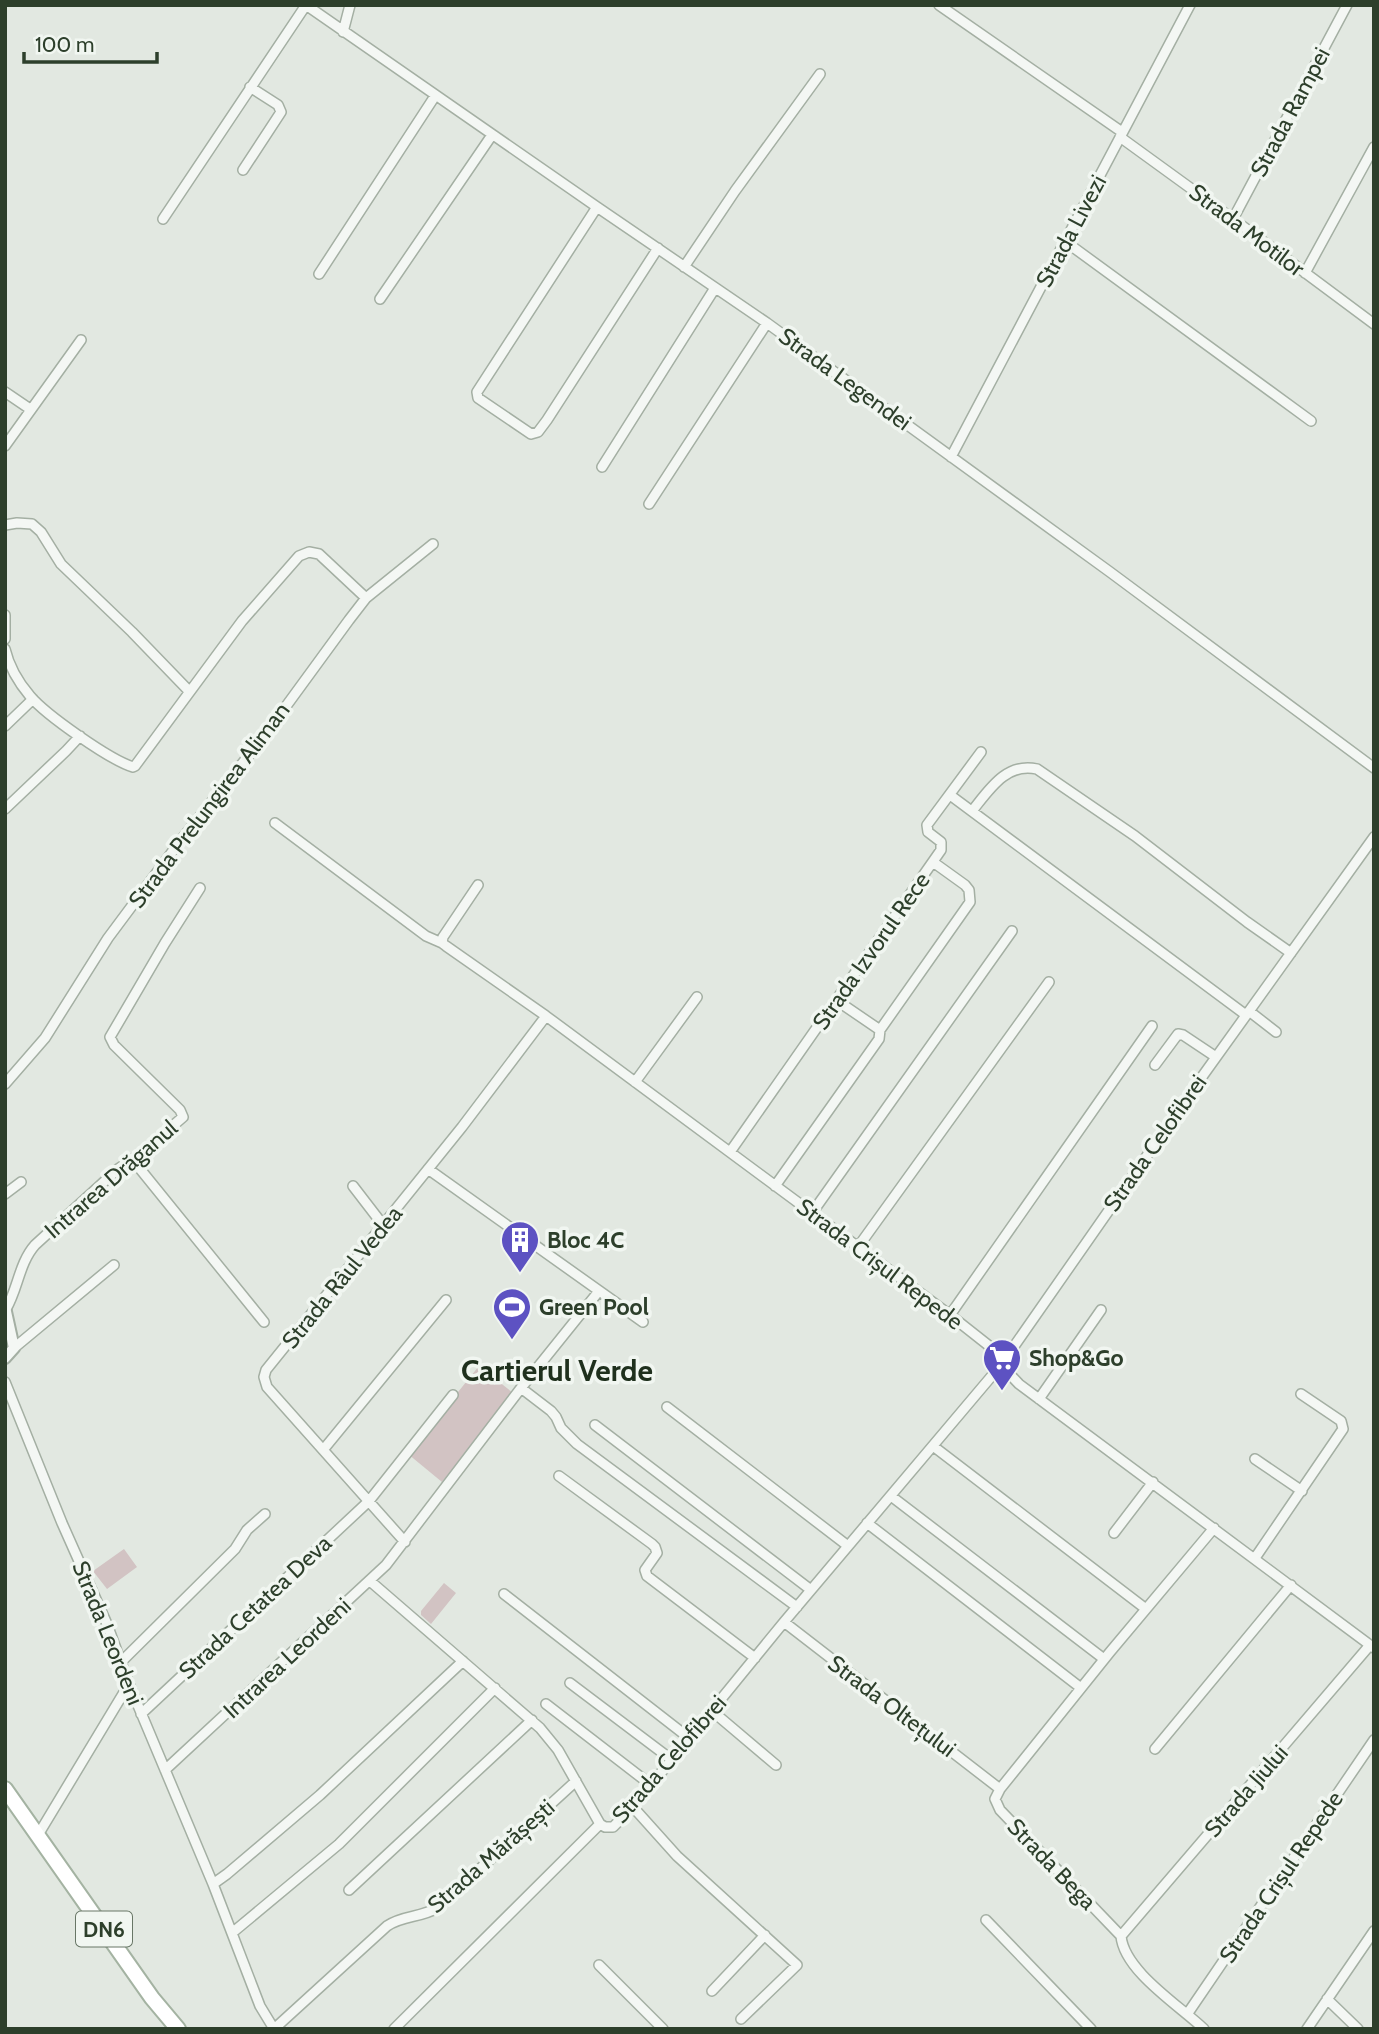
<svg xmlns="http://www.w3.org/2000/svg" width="1379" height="2034" font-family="Cabin,sans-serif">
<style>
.green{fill:#d2c3c3}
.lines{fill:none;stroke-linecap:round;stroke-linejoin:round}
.minor-casing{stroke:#a4afa3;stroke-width:12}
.tertiary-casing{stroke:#a4afa3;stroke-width:14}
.primary-casing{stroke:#a4b3a2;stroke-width:18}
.minor{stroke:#f4f7f4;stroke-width:9}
.tertiary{stroke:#f4f7f4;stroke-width:10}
.primary{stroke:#fff;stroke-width:14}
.labels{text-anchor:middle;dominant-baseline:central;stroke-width:7;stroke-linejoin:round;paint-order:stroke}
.shield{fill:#f1f6f1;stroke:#687666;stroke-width:2}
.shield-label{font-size:21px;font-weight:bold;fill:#2d3f2b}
.street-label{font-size:23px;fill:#2d3f2b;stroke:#f1f6f1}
.poi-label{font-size:23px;font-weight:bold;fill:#2d3f2b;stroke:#f1f6f1;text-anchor:start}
.district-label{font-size:30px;font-weight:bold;fill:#1f301d;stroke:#f1f6f1}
</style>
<rect width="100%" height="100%" fill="#e2e8e1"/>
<path class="green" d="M 479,1366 L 513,1393 L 442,1482 L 408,1454 Z
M 124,1549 L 137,1567 L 107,1589 L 93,1571 Z
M 444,1583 L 456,1593 L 431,1624 L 421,1615 L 421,1611 Z"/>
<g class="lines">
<defs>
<path id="minor" d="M 306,5 L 597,207 L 767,323 L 1110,572 L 1374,768
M 939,5 L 1122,132
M 343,32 L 350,5
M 1120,137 L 1233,219 L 1374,324
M 243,170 L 281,112 L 278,105 L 250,87
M 597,207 L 477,392 L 478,398 L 531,434 L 538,432 L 547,420 L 658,248
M 163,219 L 306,5
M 1233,219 L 1347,5
M 1066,242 L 1311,421
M 684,267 L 735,191 L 820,74
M 1305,273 L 1374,147
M 319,274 L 435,96
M 380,299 L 492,135
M 5,392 L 30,409
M 5,446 L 81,340
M 951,457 L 1190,5
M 602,467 L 715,288
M 649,504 L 767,323
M 5,525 L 17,523 L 32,524 L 41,532 L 61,564 L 132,632 L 189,691
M 5,615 L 5,639
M 5,649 C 9,666 19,683 30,696 C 46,715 110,760 133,767 L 135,766 L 242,621 L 299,556 L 309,552 L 319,554 L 366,598
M 5,726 L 33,699
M 950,795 L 1246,1015
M 5,809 L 66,751 L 80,736
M 972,811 C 989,790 1006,762 1037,769 L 1135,836 L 1247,922 L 1291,953
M 275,823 L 426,936 L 442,943
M 478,885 L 443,937 L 442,943 L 446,946 L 546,1016 L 950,1315 L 988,1345 L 1001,1365 L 1019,1384 L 1374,1648
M 836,1000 L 880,1030
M 1249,1011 L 1276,1032
M 1155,1065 L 1178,1034 L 1183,1035 L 1216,1057
M 635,1082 L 697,997
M 5,1084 L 45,1038 L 108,938 L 181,840 L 265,735 L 349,620 L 366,598 L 433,544
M 730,1152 L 941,850 L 941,842 L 928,832 L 927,825 L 981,752
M 132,1159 L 264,1322
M 428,1169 L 643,1322
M 353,1186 L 383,1225
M 775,1186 L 879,1039 L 880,1030 L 970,902 L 969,890 L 965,885 L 933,862
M 5,1194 L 21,1182
M 812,1213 L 1012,931
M 858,1247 L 1049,982
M 6,1309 C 18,1289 19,1263 35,1245 L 118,1169 L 139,1155 L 183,1117 L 180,1110 L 114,1045 L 110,1037 L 165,943 L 200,888
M 950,1315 L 1152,1026
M 14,1348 L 114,1265
M 5,1382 L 62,1523 L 107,1624 L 129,1684 L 213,1884 L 260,2006 L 274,2029
M 521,1388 L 551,1411 L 556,1417 L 561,1428 L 577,1444 L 797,1607
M 1039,1399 L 1101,1310
M 667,1407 L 848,1546
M 595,1425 L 811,1590
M 933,1446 L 1146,1609
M 323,1450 L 446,1300
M 1255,1459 L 1302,1491
M 559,1476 L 652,1544 L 655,1547 L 657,1553 L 645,1570 L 647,1576 L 755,1658
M 891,1496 L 1104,1659
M 867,1523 L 1081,1688
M 1114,1533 L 1153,1482
M 405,1542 L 267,1387 L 264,1377 L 266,1370 L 462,1127 L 546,1016
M 1255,1558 L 1343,1429 L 1341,1421 L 1301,1394
M 370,1581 L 540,1728 L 558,1750 L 600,1824
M 504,1594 L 689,1738
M 784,1622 L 1000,1789
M 121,1662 L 235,1549 L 247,1530 L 265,1514
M 570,1683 L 672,1760
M 546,1704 L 651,1785
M 711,1710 L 776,1765
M 141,1714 L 369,1501 L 453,1395
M 1155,1749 L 1291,1585
M 165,1770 L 386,1565 L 521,1388 L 599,1291
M 633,1807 L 677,1856 L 797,1965 L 741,2019
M 600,1824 L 605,1827 L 613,1827 L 633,1807 L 784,1622 L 1001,1365 L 1204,1074 L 1374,837
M 38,1835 L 129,1684
M 213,1884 L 227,1874 L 320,1795 L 463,1661
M 349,1890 L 532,1720
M 986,1920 L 1091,2029
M 232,1933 L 339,1844 L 495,1688
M 1121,1936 L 1000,1810 L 995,1799 L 1000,1789 L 1110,1652 L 1214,1528
M 1121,1936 L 1370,1645
M 1121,1936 C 1124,1971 1180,2006 1204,2029
M 599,1965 L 663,2029
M 712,1991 L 765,1935
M 1327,1999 L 1358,2029
M 1188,2013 L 1374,1740
M 274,2029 L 387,1926 C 403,1915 420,1918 437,1908 L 576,1781
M 394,2029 L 600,1824
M 1307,2029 L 1374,1931"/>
<path id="tertiary" d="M 5,1307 L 14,1348 L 5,1358"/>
<path id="primary" d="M 5,1789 L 152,1998 L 178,2029"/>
</defs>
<use href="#minor" class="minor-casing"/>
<use href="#tertiary" class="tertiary-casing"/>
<use href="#primary" class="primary-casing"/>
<use href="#minor" class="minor"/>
<use href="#tertiary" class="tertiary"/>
<use href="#primary" class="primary"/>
</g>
<defs>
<symbol id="building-pin" viewBox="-11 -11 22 30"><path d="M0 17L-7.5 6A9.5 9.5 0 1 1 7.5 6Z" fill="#5d52c2" stroke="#f1f6f1"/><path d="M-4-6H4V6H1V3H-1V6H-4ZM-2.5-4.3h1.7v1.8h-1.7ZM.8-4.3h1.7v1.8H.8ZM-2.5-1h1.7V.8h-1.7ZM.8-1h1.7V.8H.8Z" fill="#fff"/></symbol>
<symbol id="stadium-pin" viewBox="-11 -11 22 30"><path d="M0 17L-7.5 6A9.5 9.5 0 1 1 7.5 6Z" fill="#5d52c2" stroke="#f1f6f1"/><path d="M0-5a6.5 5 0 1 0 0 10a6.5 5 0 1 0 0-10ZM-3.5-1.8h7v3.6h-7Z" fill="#fff"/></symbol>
<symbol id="supermarket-pin" viewBox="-11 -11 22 30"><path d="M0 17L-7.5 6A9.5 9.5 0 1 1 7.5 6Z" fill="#5d52c2" stroke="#f1f6f1"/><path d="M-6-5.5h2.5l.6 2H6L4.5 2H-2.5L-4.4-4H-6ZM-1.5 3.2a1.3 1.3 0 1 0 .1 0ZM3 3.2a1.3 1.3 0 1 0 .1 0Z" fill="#fff"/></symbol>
</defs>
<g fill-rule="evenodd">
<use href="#building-pin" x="498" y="1218" width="44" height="60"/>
<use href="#stadium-pin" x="490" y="1285" width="44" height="60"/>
<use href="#supermarket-pin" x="980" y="1336" width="44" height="60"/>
</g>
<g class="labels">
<rect class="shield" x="76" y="1911.5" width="56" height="35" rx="5"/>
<g class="shield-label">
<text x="104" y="1929">DN6</text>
</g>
<g class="street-label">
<text transform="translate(1290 112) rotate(-62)">Strada Rampei</text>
<text transform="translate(1247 230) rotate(37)">Strada Motilor</text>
<text transform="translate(1071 231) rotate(-62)">Strada Livezi</text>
<text transform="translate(845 379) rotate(36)">Strada Legendei</text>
<text transform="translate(209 805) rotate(-53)">Strada Prelungirea Aliman</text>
<text transform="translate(871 951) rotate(-55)">Strada Izvorul Rece</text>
<text transform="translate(1155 1143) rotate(-55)">Strada Celofibrei</text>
<text transform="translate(111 1179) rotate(-41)">Intrarea Drăganul</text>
<text transform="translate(880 1264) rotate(37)">Strada Crișul Repede</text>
<text transform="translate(342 1277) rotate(-51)">Strada Râul Vedea</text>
<text transform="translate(255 1607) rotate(-43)">Strada Cetatea Deva</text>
<text transform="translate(108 1633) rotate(68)">Strada Leordeni</text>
<text transform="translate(287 1658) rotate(-43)">Intrarea Leordeni</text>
<text transform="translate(892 1706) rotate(37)">Strada Oltețului</text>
<text transform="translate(669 1759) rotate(-49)">Strada Celofibrei</text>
<text transform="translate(1246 1791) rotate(-49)">Strada Jiului</text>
<text transform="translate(491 1856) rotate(-41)">Strada Mărășești</text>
<text transform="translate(1052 1864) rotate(46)">Strada Bega</text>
<text transform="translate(1281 1877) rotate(-56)">Strada Crișul Repede</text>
</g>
<g class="poi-label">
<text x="547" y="1240">Bloc 4C</text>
<text x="539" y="1307">Green Pool</text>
<text x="1029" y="1358">Shop&amp;Go</text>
</g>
<g class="district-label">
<text x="557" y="1370">Cartierul Verde</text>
</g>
</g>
<rect width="1379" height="2034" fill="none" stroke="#2d3f2b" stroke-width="14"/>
<path d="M24 52v10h133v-10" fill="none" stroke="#2d3f2b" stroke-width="3.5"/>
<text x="35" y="52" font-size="21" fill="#2d3f2b" stroke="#f1f6f1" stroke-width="5" paint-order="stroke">100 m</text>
</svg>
